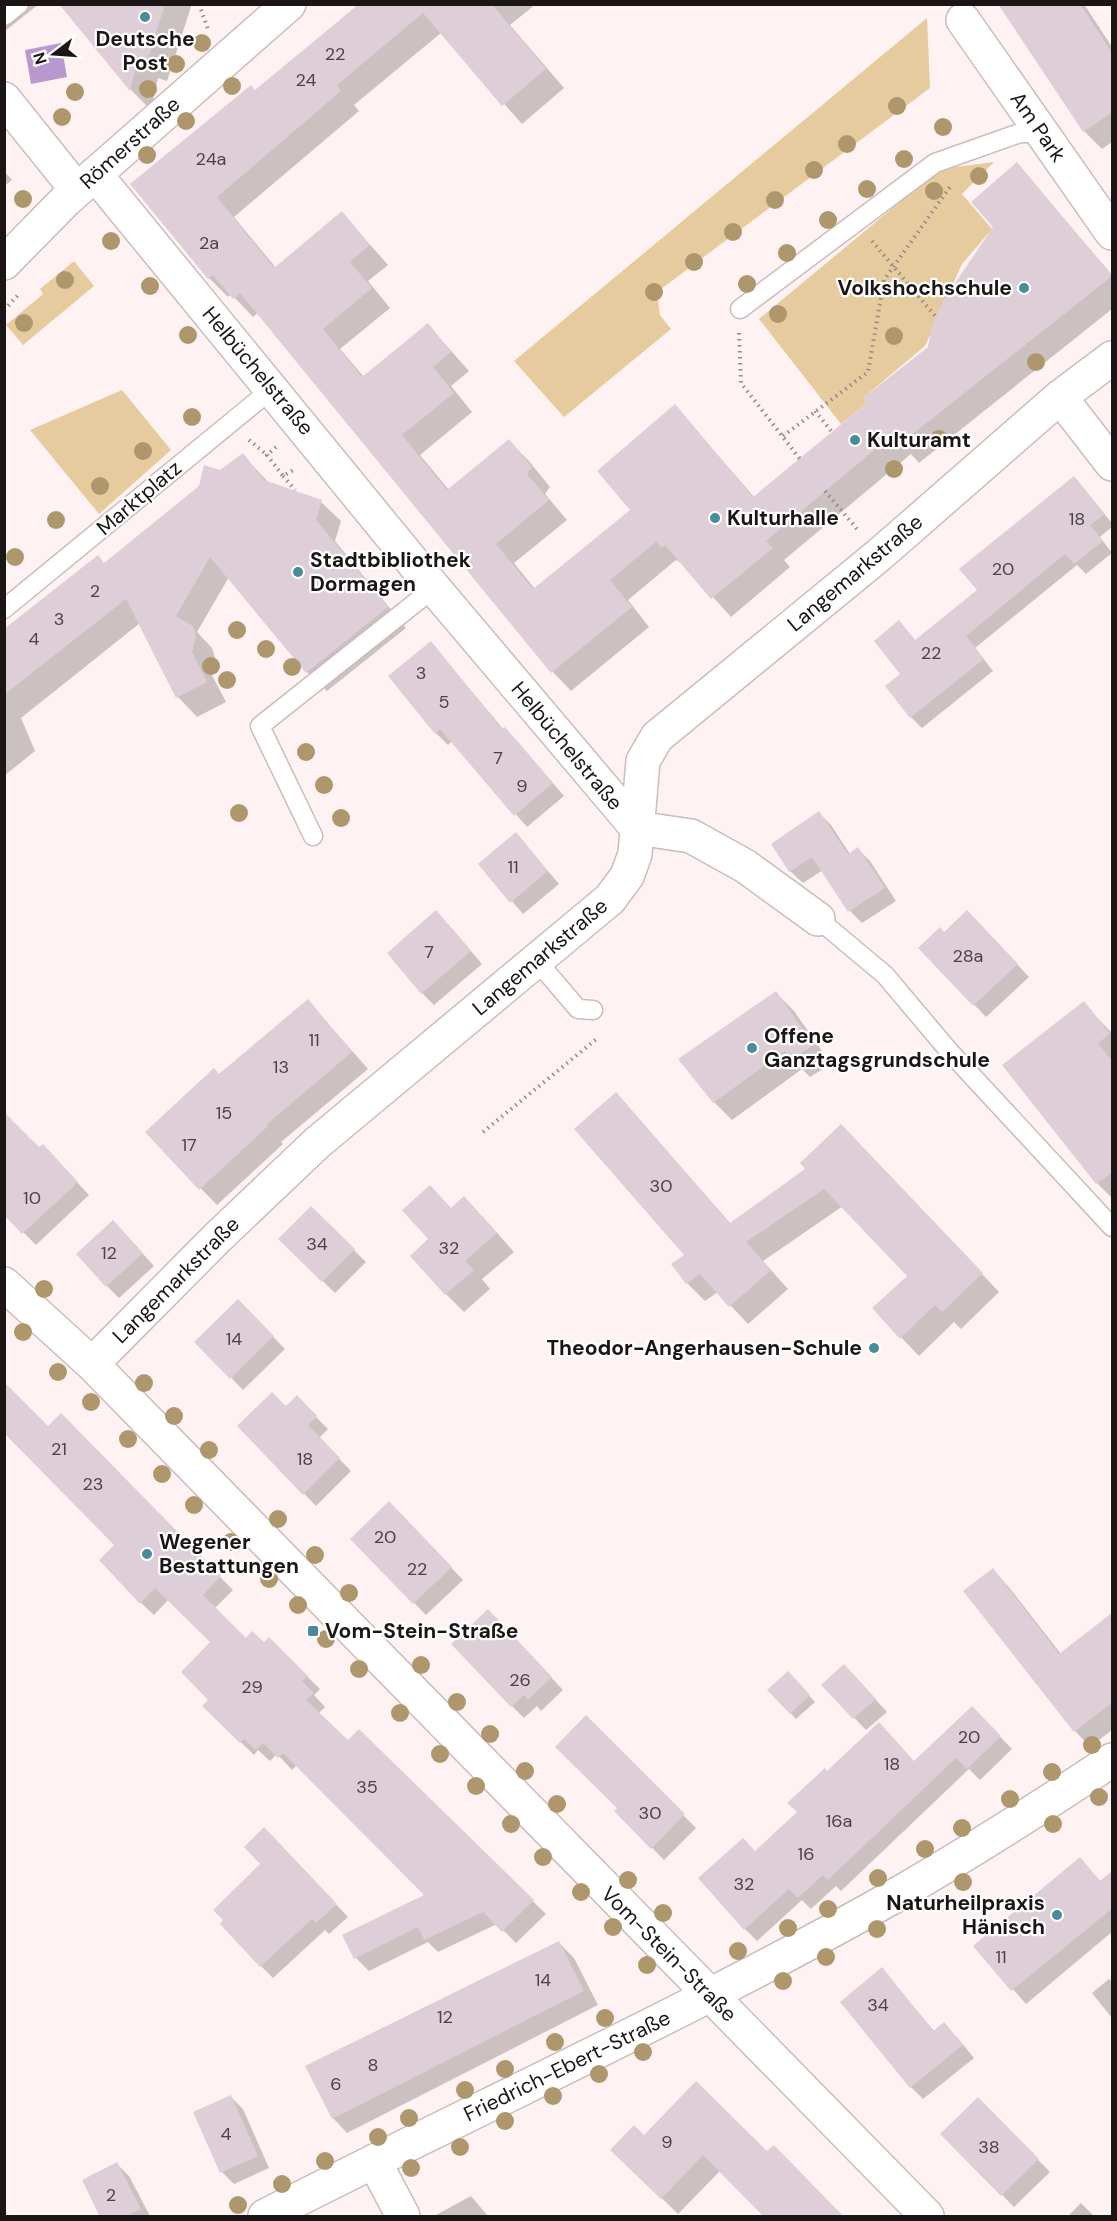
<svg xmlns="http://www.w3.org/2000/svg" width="1117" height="2221" font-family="'DM Sans',sans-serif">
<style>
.green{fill:#e6cb9e}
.water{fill:#b998ce}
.shadow{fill:#0003}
.building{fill:#deced7}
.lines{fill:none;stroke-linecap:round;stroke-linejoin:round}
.lane-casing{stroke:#cebbbc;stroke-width:21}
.street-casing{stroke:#cebbbc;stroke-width:36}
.path{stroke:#948a8a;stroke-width:4;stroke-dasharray:1.5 4.5;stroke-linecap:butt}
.lane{stroke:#fff;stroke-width:18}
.street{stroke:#fff;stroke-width:33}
.tree{fill:#ae976d}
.poi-dot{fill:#488b9b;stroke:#fff;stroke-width:2}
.labels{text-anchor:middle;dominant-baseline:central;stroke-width:4.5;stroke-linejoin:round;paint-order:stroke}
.number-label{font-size:18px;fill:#4c4346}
.poi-label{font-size:21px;font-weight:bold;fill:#1c1516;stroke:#fff;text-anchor:start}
.street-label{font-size:21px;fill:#1c1516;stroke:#fff}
</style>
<rect width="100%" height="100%" fill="#fef2f2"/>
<path class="green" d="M 927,18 L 930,88 L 657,292 L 660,315 L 671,329 L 564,417 L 514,361 Z
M 994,162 L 962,194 L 992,229 L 962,264 L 925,346 L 863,398 L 867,403 L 841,424 L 759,319 L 930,177 L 948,168 Z
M 74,261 L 94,286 L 23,345 L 6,325 L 43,294 L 40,289 Z
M 122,390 L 171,450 L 99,514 L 30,430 Z"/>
<path class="water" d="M 61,43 L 67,77 L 31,84 L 25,50 Z"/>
<path class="shadow" d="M 4,4 L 39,4 L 4,32 Z
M 61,4 L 192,4 L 167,81 L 158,78 L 151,110 L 131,90 Z
M 359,4 L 536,4 L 510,25 L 564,88 L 522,124 L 441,33 L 354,105 L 359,111 L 234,217 L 276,268 L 342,213 L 388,265 L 368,281 L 390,308 L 340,349 L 364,377 L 428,325 L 469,371 L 451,386 L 472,412 L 420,455 L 449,490 L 509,441 L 528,460 L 550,487 L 545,494 L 567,520 L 514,563 L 535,589 L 632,510 L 675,406 L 755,498 L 869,404 L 929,348 L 995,226 L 1017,164 L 1112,275 L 1112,309 L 919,463 L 911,454 L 784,560 L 790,567 L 731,617 L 683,564 L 676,560 L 628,600 L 649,627 L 571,691 L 553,672 L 258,313 L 253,317 L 231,294 L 228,297 L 209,278 L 132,184 L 256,91 Z
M 1000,4 L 1084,4 L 1112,47 L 1112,142 L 1102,149 L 1084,131 Z
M 4,171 L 12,180 L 4,186 Z
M 243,455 L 269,483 L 321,502 L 341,521 L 335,541 L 406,628 L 327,691 L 307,672 L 229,577 L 197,632 L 212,648 L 215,658 L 211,673 L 226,702 L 197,717 L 178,697 L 140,623 L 21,718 L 35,751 L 4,776 L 4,631 L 105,564 Z
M 1074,478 L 1112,523 L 1112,527 L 1100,537 L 1112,553 L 1086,574 L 1077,565 L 975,648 L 993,671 L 922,728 L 911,717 L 902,674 L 899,622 L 916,641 L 979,591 Z
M 431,643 L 504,730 L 505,729 L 517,741 L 564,796 L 527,827 L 452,741 L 448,745 L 436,733 Z
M 819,813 L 831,825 L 850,854 L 858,849 L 870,861 L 896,901 L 862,923 L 850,911 L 823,870 L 803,883 L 790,871 Z
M 516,834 L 559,884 L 523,914 L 480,864 Z
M 448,924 L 482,964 L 434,1005 L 422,993 Z
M 979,924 L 1029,977 L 986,1017 L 920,948 L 944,933 Z
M 776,993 L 794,1011 L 831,1064 L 810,1077 L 802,1069 L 732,1120 L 714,1102 Z
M 308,1001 L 368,1069 L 281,1142 L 283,1144 L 217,1205 L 147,1133 Z
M 1083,1003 L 1112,1033 L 1112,1198 L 1097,1183 L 1004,1066 Z
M 616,1094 L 731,1224 L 859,1144 L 999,1292 L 961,1329 L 954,1322 L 919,1356 L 874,1309 L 910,1276 L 843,1206 L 763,1261 L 788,1289 L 748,1324 L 718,1292 L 705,1301 L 687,1283 L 686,1256 Z
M 39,1149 L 55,1159 L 89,1195 L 36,1245 L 4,1213 Z
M 430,1187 L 452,1209 L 482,1216 L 514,1252 L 482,1279 L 490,1289 L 464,1312 L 446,1294 L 430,1240 Z
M 311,1208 L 366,1262 L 335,1293 L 280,1239 Z
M 125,1234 L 154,1266 L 119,1298 L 107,1286 Z
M 238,1301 L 285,1349 L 243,1390 L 196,1342 Z
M 297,1398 L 328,1429 L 319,1438 L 351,1471 L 316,1506 L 239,1426 L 286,1408 Z
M 61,1415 L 233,1590 L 214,1609 L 246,1640 L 264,1644 L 269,1639 L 320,1689 L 314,1695 L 325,1707 L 318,1714 L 348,1742 L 359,1732 L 546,1914 L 516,1943 L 497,1924 L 438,1952 L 428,1942 L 369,1971 L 356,1958 L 426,1896 L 297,1765 L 292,1770 L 277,1754 L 270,1761 L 258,1750 L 254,1755 L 204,1706 L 210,1700 L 213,1642 L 169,1599 L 154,1615 L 141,1603 L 117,1545 L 48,1428 Z
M 389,1503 L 463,1580 L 426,1615 L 352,1539 Z
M 993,1570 L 1008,1586 L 1061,1654 L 1112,1614 L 1112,1730 L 1090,1747 L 1075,1731 L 965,1591 Z
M 500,1623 L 563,1690 L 541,1711 L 537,1706 L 524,1718 L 512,1706 Z
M 788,1673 L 815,1702 L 796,1719 L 769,1690 Z
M 856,1678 L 887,1712 L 866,1730 L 823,1685 Z
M 972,1708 L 1012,1749 L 980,1780 L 969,1769 L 841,1891 L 836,1886 L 811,1909 L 802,1900 L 757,1941 L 745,1929 L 755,1852 L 799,1813 L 827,1773 L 915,1762 Z
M 586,1718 L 696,1828 L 664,1860 L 616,1811 L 619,1809 Z
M 276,1841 L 348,1917 L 329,1934 L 325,1930 L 273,1978 L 261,1966 Z
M 1080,1859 L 1101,1882 L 1112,1872 L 1112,1932 L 1026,2004 L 975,1946 Z
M 559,1943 L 574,1958 L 598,2005 L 347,2133 L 333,2118 Z
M 882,1969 L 934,2031 L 956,2036 L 974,2058 L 923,2099 L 911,2087 Z
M 1109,1979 L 1112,1982 L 1112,2018 L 1092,1993 Z
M 231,2097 L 243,2109 L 269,2168 L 234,2184 L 222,2172 Z
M 978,2099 L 1050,2172 L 1014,2207 L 942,2134 Z
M 644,2137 L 767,2153 L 842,2216 L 721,2170 L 678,2214 L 612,2149 Z
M 117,2164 L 129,2176 L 150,2216 L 102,2216 Z
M 471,2196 L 488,2216 L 434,2216 Z
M 1081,2203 L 1094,2216 L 1068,2216 Z"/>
<path class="building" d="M 59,4 L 165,4 L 147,62 L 138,59 L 130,91 Z
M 359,4 L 492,4 L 546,69 L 502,106 L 423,13 L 337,85 L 341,91 L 217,197 L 274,268 L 342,211 L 370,245 L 350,262 L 372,288 L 323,329 L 362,377 L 428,323 L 451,352 L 433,367 L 454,393 L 402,435 L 447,490 L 509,439 L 532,467 L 527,474 L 549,500 L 496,544 L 533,589 L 630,510 L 597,471 L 675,404 L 753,497 L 867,403 L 863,398 L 928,347 L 931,329 L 943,301 L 993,227 L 971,202 L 1017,162 L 1112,276 L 899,445 L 892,435 L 766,541 L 773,548 L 711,599 L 665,545 L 662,548 L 656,542 L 610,580 L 632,607 L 551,673 L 240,293 L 233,299 L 213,275 L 208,279 L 130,184 L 251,85 L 255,90 Z
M 998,4 L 1080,4 L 1113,54 L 1113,112 L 1083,132 Z
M 243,453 L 264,480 L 322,500 L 316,520 L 388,607 L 306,673 L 210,557 L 176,616 L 193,626 L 196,637 L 192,652 L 207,682 L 176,698 L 126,599 L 4,695 L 4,629 L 98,555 L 104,563 L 199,486 L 204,465 L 220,470 Z
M 1074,476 L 1105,514 L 1090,525 L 1103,541 L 1074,564 L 1065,554 L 966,636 L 984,659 L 910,718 L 885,686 L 900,674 L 874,641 L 899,620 L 915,640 L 977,590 L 959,569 Z
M 431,641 L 502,729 L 505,727 L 553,783 L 514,816 L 440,729 L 435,734 L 388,676 Z
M 819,811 L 848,854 L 858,847 L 885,888 L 848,912 L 812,857 L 789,872 L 771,844 Z
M 516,832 L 548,871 L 510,903 L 478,864 Z
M 436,910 L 471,951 L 421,994 L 387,953 Z
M 967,910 L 1018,964 L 973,1006 L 918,948 L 940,927 L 944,932 Z
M 776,991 L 814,1045 L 791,1060 L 785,1051 L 713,1103 L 678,1059 Z
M 308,999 L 352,1052 L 266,1125 L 268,1126 L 199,1190 L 145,1132 L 214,1068 L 219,1074 Z
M 1084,1001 L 1110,1034 L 1098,1043 L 1113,1062 L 1113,1172 L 1096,1184 L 1002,1065 Z
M 616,1092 L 730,1223 L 805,1169 L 800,1163 L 841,1124 L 983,1273 L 942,1312 L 935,1305 L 900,1339 L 872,1308 L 907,1276 L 824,1189 L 746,1242 L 771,1270 L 729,1307 L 700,1274 L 686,1284 L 671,1264 L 684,1255 L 574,1129 Z
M 4,1112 L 39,1147 L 43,1144 L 78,1182 L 22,1234 L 4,1215 Z
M 430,1185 L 451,1208 L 464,1196 L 497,1233 L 465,1261 L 474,1270 L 445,1295 L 410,1256 L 428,1239 L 402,1210 Z
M 311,1206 L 355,1249 L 322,1282 L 278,1239 Z
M 113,1220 L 143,1253 L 106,1287 L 76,1254 Z
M 238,1299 L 274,1336 L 230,1379 L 194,1342 Z
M 4,1382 L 48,1426 L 61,1413 L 221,1576 L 203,1595 L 246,1638 L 252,1631 L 264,1642 L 269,1637 L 308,1676 L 302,1681 L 314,1693 L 306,1700 L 348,1740 L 359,1729 L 534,1900 L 502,1932 L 483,1912 L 424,1940 L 418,1927 L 354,1959 L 342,1935 L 424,1895 L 283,1753 L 278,1758 L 263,1743 L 256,1750 L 244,1739 L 240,1743 L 202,1706 L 208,1700 L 181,1672 L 210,1642 L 155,1588 L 140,1604 L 99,1560 L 114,1545 L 4,1433 Z
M 272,1392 L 286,1406 L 297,1395 L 317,1416 L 308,1425 L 340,1458 L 303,1495 L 237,1426 Z
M 389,1501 L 452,1567 L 413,1604 L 350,1539 Z
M 993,1568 L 1059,1654 L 1113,1612 L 1113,1702 L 1074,1732 L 963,1591 Z
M 488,1609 L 552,1677 L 528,1700 L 524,1695 L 511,1707 L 451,1644 Z
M 844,1664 L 876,1699 L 853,1719 L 821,1685 Z
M 788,1671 L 810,1695 L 790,1714 L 767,1690 Z
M 972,1706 L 1001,1736 L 967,1769 L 956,1758 L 828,1880 L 823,1875 L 798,1898 L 789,1889 L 744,1930 L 698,1878 L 743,1838 L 755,1851 L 797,1812 L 787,1803 L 825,1768 L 827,1771 L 879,1722 L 914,1761 Z
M 586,1715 L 685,1814 L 651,1849 L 614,1811 L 617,1808 L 555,1747 Z
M 264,1827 L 337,1904 L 316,1923 L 312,1919 L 260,1967 L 220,1924 L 223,1920 L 213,1910 L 260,1864 L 244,1847 Z
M 1080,1857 L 1100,1881 L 1113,1870 L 1113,1908 L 1011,1991 L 973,1946 Z
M 559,1941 L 584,1991 L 332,2119 L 305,2066 Z
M 882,1967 L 933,2031 L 944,2022 L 963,2045 L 910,2088 L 840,2002 Z
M 696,2081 L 767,2151 L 774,2145 L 844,2217 L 764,2217 L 703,2155 L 661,2199 L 610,2150 L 634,2125 L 644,2135 Z
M 231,2095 L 258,2156 L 220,2173 L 193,2112 Z
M 978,2097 L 1039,2159 L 1001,2196 L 940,2134 Z
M 117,2162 L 141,2209 L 126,2217 L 100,2217 L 82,2180 Z"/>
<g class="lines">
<defs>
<path id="lane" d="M 4,16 L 19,4
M 740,309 L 935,163 L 1020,133 L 1042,133
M 4,609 L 273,388
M 313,836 L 260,726 L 434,588
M 818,919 L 885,975 L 949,1051 L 1112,1227
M 537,961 L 578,1009 L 593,1010"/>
<path id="street" d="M 963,20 L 1112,233
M 4,99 L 77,190
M 95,174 L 434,588 L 637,828 L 691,836 L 745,866 L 818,919
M 4,263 L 66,200 L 289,4
M 1060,397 L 1112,464
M 4,1284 L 92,1364 L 927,2216
M 92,1364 L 217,1238 L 317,1143 L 610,899 L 627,876 L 635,854 L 643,761 L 657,737 L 879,555 L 1060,397 L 1112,358
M 374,2161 L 403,2216
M 265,2216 C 473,2110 687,2013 891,1898 C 966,1855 1040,1808 1112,1760"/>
</defs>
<use href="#lane" class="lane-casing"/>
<use href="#street" class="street-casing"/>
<path class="path" d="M 199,4 L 209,32
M 872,241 L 936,317
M 4,310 L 18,295
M 739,333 L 741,383 L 800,459
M 815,411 L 832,432
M 783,436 L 868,372 L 884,280 L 950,187
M 249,440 L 267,455
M 276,447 L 267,455 L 283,476 L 295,469
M 283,476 L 295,490
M 825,491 L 857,529
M 483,1132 L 599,1037"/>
<use href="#lane" class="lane"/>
<use href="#street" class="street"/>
</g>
<g class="tree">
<circle cx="202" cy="43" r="9"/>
<circle cx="176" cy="64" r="9"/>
<circle cx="232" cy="86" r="9"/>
<circle cx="148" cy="89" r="9"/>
<circle cx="75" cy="92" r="9"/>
<circle cx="897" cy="106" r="9"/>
<circle cx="62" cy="117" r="9"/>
<circle cx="186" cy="121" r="9"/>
<circle cx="943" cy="127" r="9"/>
<circle cx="847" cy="144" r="9"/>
<circle cx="147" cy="155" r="9"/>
<circle cx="904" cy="159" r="9"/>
<circle cx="814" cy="170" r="9"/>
<circle cx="979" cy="176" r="9"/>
<circle cx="867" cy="189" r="9"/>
<circle cx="934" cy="191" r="9"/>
<circle cx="23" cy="199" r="9"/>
<circle cx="775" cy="200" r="9"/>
<circle cx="828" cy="220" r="9"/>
<circle cx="733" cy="232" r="9"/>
<circle cx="111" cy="241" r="9"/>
<circle cx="787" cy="253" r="9"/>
<circle cx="694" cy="262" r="9"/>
<circle cx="65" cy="280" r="9"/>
<circle cx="747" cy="284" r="9"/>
<circle cx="150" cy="286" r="9"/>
<circle cx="654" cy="292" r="9"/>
<circle cx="778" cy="314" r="9"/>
<circle cx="24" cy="323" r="9"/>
<circle cx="188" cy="335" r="9"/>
<circle cx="894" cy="336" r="9"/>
<circle cx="1036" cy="362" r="9"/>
<circle cx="192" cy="417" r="9"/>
<circle cx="939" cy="439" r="9"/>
<circle cx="143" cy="451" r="9"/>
<circle cx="894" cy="469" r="9"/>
<circle cx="100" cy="486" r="9"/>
<circle cx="56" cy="520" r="9"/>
<circle cx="15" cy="557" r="9"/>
<circle cx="237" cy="630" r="9"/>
<circle cx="266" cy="649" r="9"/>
<circle cx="211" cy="666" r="9"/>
<circle cx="292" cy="667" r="9"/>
<circle cx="227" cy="680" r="9"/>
<circle cx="306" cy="752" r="9"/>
<circle cx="324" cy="785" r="9"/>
<circle cx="239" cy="813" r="9"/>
<circle cx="341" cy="818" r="9"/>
<circle cx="44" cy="1289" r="9"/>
<circle cx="23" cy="1332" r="9"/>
<circle cx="58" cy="1372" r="9"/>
<circle cx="144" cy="1383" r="9"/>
<circle cx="91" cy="1402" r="9"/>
<circle cx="174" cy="1416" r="9"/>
<circle cx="128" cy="1439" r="9"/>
<circle cx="209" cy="1450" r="9"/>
<circle cx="162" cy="1474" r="9"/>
<circle cx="194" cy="1505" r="9"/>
<circle cx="278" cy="1519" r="9"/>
<circle cx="231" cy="1542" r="9"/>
<circle cx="315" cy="1555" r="9"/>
<circle cx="269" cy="1579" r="9"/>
<circle cx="349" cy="1593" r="9"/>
<circle cx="298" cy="1605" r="9"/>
<circle cx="326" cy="1639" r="9"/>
<circle cx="421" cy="1665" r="9"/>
<circle cx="359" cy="1669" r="9"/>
<circle cx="457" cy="1702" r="9"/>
<circle cx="400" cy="1713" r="9"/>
<circle cx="490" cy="1734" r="9"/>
<circle cx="1092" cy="1745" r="9"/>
<circle cx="440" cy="1754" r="9"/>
<circle cx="525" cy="1771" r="9"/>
<circle cx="1052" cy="1772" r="9"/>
<circle cx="476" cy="1786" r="9"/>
<circle cx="1099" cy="1797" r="9"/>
<circle cx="1010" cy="1799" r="9"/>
<circle cx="557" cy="1804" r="9"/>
<circle cx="511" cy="1824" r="9"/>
<circle cx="1053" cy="1824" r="9"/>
<circle cx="962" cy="1828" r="9"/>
<circle cx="925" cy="1849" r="9"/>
<circle cx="543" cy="1857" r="9"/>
<circle cx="878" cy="1878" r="9"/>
<circle cx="628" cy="1880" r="9"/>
<circle cx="963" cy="1882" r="9"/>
<circle cx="581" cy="1892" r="9"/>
<circle cx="828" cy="1909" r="9"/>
<circle cx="663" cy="1913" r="9"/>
<circle cx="613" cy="1927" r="9"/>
<circle cx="788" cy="1928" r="9"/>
<circle cx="877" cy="1929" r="9"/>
<circle cx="738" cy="1951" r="9"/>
<circle cx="826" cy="1957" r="9"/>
<circle cx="647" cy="1965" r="9"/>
<circle cx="783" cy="1981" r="9"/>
<circle cx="605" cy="2018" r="9"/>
<circle cx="555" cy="2042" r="9"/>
<circle cx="643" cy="2052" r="9"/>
<circle cx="505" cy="2069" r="9"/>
<circle cx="599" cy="2074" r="9"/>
<circle cx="465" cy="2090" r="9"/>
<circle cx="553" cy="2096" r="9"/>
<circle cx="409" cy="2118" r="9"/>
<circle cx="505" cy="2121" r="9"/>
<circle cx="378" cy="2137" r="9"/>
<circle cx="460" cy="2147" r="9"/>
<circle cx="325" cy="2161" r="9"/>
<circle cx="411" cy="2168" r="9"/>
<circle cx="282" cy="2184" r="9"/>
<circle cx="238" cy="2205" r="9"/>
</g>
<g class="poi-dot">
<circle cx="145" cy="17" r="6"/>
<circle cx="1024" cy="288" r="6"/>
<circle cx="855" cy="440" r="6"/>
<circle cx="715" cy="518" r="6"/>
<circle cx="298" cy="572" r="6"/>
<circle cx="752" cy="1048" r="6"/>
<circle cx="874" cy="1348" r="6"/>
<circle cx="147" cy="1554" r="6"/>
<rect x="307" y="1625" width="12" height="12" rx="3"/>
<circle cx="1057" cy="1915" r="6"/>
</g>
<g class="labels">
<g class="number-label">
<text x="335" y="54">22</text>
<text x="306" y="80">24</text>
<text x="211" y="159">24a</text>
<text x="209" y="243">2a</text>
<text x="1077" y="519">18</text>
<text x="1003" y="569">20</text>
<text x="95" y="591">2</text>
<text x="59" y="619">3</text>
<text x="34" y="639">4</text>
<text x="931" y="653">22</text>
<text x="421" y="673">3</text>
<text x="444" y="702">5</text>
<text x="498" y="758">7</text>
<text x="522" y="786">9</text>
<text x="513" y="867">11</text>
<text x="429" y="952">7</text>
<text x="968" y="956">28a</text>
<text x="314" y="1040">11</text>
<text x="281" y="1067">13</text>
<text x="224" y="1113">15</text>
<text x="189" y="1145">17</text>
<text x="661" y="1186">30</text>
<text x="32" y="1198">10</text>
<text x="317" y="1244">34</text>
<text x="449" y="1248">32</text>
<text x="109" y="1253">12</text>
<text x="234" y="1339">14</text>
<text x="59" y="1449">21</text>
<text x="305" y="1459">18</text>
<text x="93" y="1484">23</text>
<text x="385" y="1537">20</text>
<text x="417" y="1569">22</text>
<text x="520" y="1680">26</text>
<text x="252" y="1687">29</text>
<text x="969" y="1737">20</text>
<text x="892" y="1764">18</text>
<text x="367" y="1787">35</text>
<text x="650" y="1813">30</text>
<text x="839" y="1821">16a</text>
<text x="806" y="1854">16</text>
<text x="744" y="1884">32</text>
<text x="1001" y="1957">11</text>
<text x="543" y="1980">14</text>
<text x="878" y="2005">34</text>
<text x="445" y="2017">12</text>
<text x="373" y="2065">8</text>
<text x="336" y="2084">6</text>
<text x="226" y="2134">4</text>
<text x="667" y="2142">9</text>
<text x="989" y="2147">38</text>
<text x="111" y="2195">2</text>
</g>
<g class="poi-label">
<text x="145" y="39" text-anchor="middle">Deutsche<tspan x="145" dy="24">Post</tspan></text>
<text x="1012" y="288" text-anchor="end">Volkshochschule</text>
<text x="867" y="440">Kulturamt</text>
<text x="727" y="518">Kulturhalle</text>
<text x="310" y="560">Stadtbibliothek<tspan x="310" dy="24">Dormagen</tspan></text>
<text x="764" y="1036">Offene<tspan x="764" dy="24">Ganztagsgrundschule</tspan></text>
<text x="862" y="1348" text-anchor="end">Theodor-Angerhausen-Schule</text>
<text x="159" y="1542">Wegener<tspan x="159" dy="24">Bestattungen</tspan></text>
<text x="325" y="1631">Vom-Stein-Straße</text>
<text x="1045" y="1903" text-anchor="end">Naturheilpraxis<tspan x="1045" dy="24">Hänisch</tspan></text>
</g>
<g class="street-label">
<text transform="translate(1038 127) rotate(55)">Am Park</text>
<text transform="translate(130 143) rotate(-42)">Römerstraße</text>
<text transform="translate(258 371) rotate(50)">Helbüchelstraße</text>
<text transform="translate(139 498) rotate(-40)">Marktplatz</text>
<text transform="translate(855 573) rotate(-40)">Langemarkstraße</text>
<text transform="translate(567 746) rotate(50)">Helbüchelstraße</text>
<text transform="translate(540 957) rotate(-40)">Langemarkstraße</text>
<text transform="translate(176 1280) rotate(-45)">Langemarkstraße</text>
<text transform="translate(669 1954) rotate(45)">Vom-Stein-Straße</text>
<text transform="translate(567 2066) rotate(-26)">Friedrich-Ebert-Straße</text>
</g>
</g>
<rect width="1117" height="2221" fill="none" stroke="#1c1516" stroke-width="12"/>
<g transform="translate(54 54) rotate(253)" stroke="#ffffff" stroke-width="4.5" paint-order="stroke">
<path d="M0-4.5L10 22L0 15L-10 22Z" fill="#1c1516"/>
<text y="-9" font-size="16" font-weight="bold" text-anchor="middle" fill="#1c1516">N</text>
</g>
</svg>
